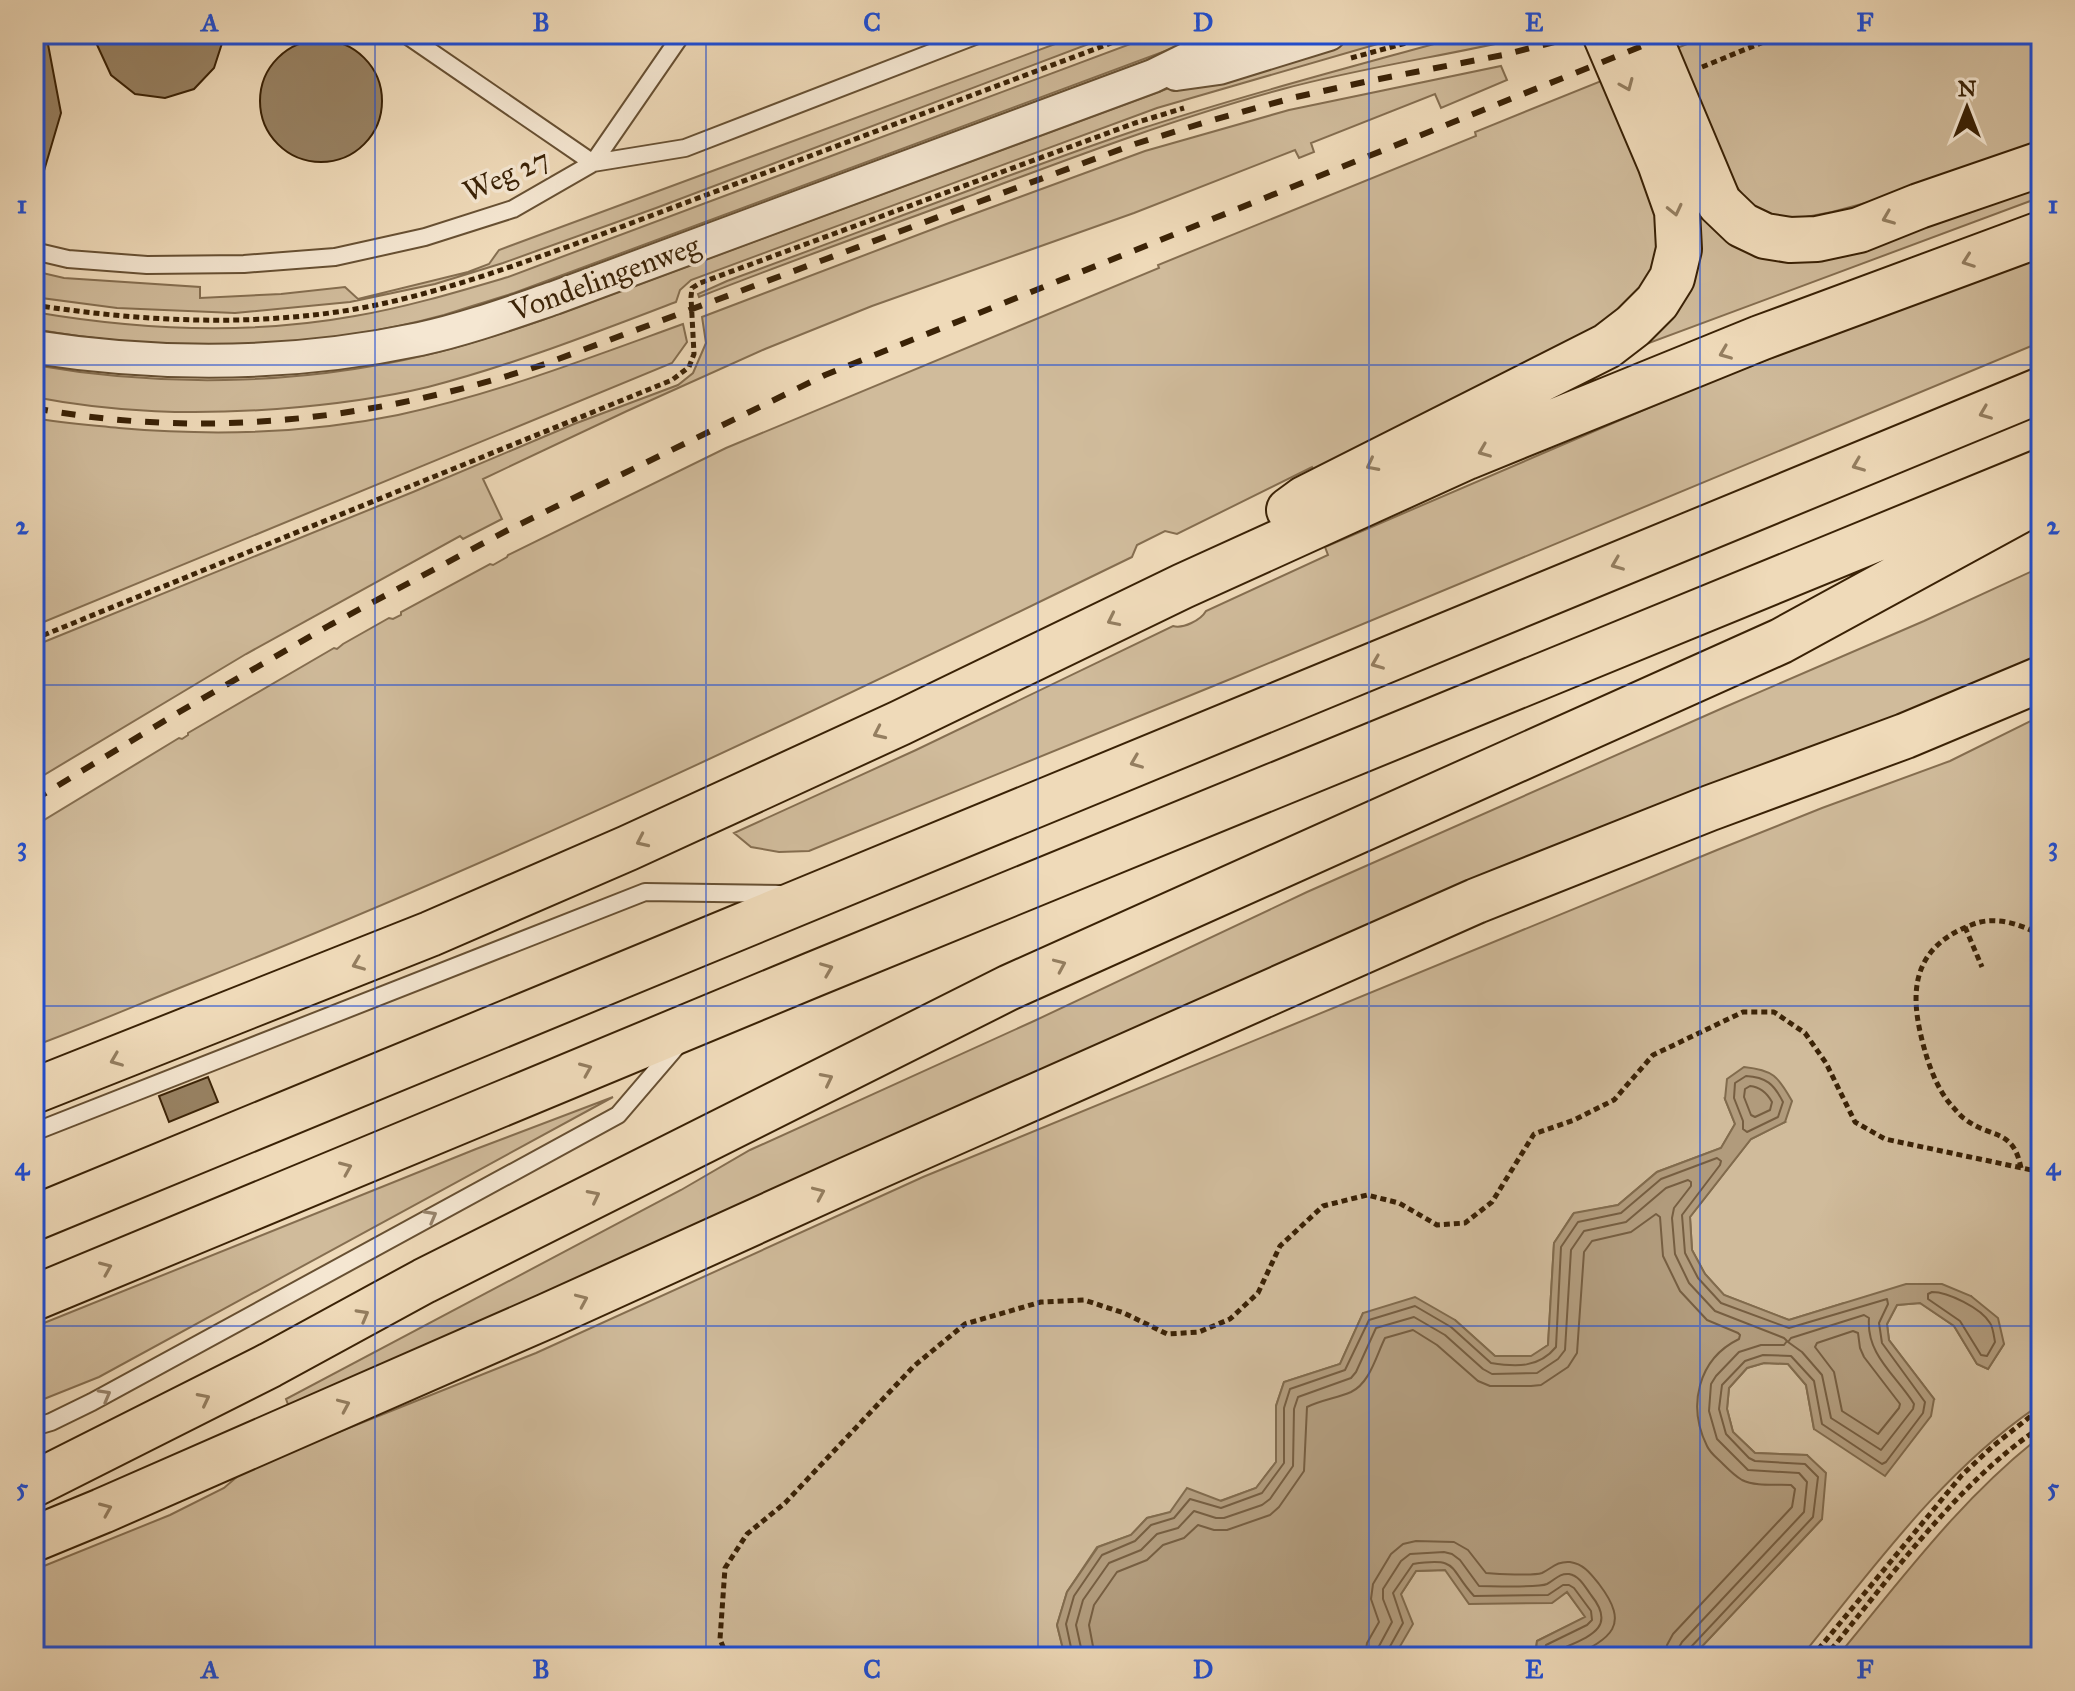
<svg xmlns="http://www.w3.org/2000/svg" width="2075" height="1691" font-family="'IM FELL Great Primer',serif">
<style>
.green{fill:#d0bb9b;stroke:#856e50;stroke-width:2}
.water{fill:#b19b7c;stroke:#816b4d;stroke-width:2}
.lines{fill:none;stroke-linecap:round;stroke-linejoin:round}
.shore{stroke:#765e41;stroke-width:2}
.building{fill:#988263;stroke:#3a2206;stroke-width:2}
.service-casing{stroke:#675033;stroke-width:20}
.minor-casing{stroke:#675033;stroke-width:36}
.motorway-casing{stroke:#3a2206;stroke-width:48}
.path{stroke:#3a2206;stroke-width:5;stroke-dasharray:6 4;stroke-linecap:butt}
.service{stroke:#f5e7d2;stroke-width:16}
.minor{stroke:#f5e7d2;stroke-width:32}
.motorway{stroke:#efdab9;stroke-width:44}
.rail{stroke:#3a2206;stroke-width:6;stroke-dasharray:14 14;stroke-linecap:butt}
.oneway{stroke:#947e60}
.oneway2{stroke:#98846c}
.grid{fill:none;stroke:#1d4ed8;stroke-width:2;stroke-opacity:0.55}
.labels{text-anchor:middle;dominant-baseline:central;stroke-width:7;stroke-linejoin:round;paint-order:stroke}
.street-label{font-size:30px;fill:#3a2206;stroke:#f5e7d2}
.neatline{fill:none;stroke:#1d4ed8;stroke-width:3}
.grid-label{font-size:26px;text-anchor:middle;font-weight:bold;fill:#1d4ed8}
</style>
<rect width="100%" height="100%" fill="#efdab9"/>
<filter id="stains"><feTurbulence type="fractalNoise" baseFrequency=".0025" numOctaves="4"/><feColorMatrix values="0 0 0 0 .2 0 0 0 0 .09 0 0 0 0 .02 0 0 0 .5 -.17"/></filter>
<radialGradient id="worn" r=".72"><stop offset=".6" stop-color="#630" stop-opacity="0"/><stop offset="1" stop-color="#630" stop-opacity=".3"/></radialGradient>
<path class="green" d="M 1082,34 L 1115,34 L 656,208 L 503,263 L 435,284 L 350,302 L 235,313 L 117,308 L 34,297 L 34,271 L 64,278 L 200,287 L 200,298 L 281,294 L 345,287 L 358,299 L 468,272 L 489,264 L 499,250 Z
M 1157,34 L 1211,34 L 514,293 C 490,300 467,308 444,315 C 312,351 168,353 34,329 L 34,312 C 139,330 250,335 355,316 C 407,307 457,292 508,277 Z
M 1371,34 L 1412,34 L 1157,108 L 691,280 L 680,290 L 676,302 C 594,333 513,365 428,387 C 378,399 328,405 277,409 C 193,415 117,413 34,397 L 34,365 C 171,389 315,385 450,349 C 483,340 516,329 548,318 L 1169,88 L 1222,76 Z
M 1470,34 L 1539,34 C 1454,55 1367,66 1283,89 C 1176,118 1071,158 967,197 C 877,230 788,262 699,297 L 698,294 L 727,281 C 864,231 999,177 1137,130 C 1247,94 1359,65 1470,34 Z
M 1712,34 L 2041,34 L 2041,146 L 1947,181 L 1832,212 L 1785,221 L 1762,212 L 1747,201 L 1732,180 L 1677,48 Z
M 1501,66 L 1507,80 L 1441,108 L 1435,94 L 1311,143 L 1314,152 L 1299,158 L 1295,150 L 1134,213 L 872,306 L 765,349 L 627,411 L 483,479 L 502,519 L 463,539 L 460,536 L 246,654 L 34,781 L 34,646 L 413,492 L 574,424 L 678,385 L 693,373 L 706,343 L 702,317 L 949,223 L 1145,151 L 1289,110 Z
M 1611,77 L 1666,250 L 1623,315 L 1317,477 L 1312,467 L 1177,534 L 1165,531 L 1137,545 L 1132,557 C 826,706 519,853 202,979 C 146,1001 91,1025 34,1046 L 34,829 L 36,825 L 179,738 L 182,739 L 188,735 L 188,733 L 334,648 L 337,649 L 343,644 L 389,618 L 393,619 L 401,615 L 401,612 L 490,564 L 493,565 L 507,557 L 508,555 L 726,448 L 1159,268 L 1158,265 L 1476,136 L 1475,132 Z
M 1673,163 L 1767,258 L 2041,176 L 2041,197 L 1641,346 Z
M 2041,255 L 2041,342 L 1233,678 L 809,851 L 779,852 L 751,847 L 734,833 L 916,750 L 1173,626 C 1183,629 1201,620 1206,611 L 1328,555 L 1325,547 L 1697,387 L 1967,282 Z
M 683,324 L 687,342 L 672,363 L 34,626 L 34,418 C 62,423 90,425 119,428 C 212,436 306,434 398,415 C 496,394 589,358 683,324 Z
M 2041,567 L 2041,657 L 1956,699 L 290,1410 L 286,1399 L 681,1190 L 750,1150 L 1034,1021 L 1307,892 L 1725,707 L 1924,621 Z
M 2041,716 L 2041,1404 C 1944,1469 1874,1567 1801,1657 L 1692,1657 L 1822,1519 L 1807,1455 L 1755,1453 L 1733,1432 L 1727,1409 L 1729,1388 L 1747,1368 L 1764,1363 L 1788,1364 L 1806,1385 L 1814,1429 L 1934,1399 L 1889,1340 L 1887,1324 L 1897,1305 L 1920,1303 L 1954,1326 L 1977,1364 L 1988,1369 L 2004,1344 L 1971,1296 L 1844,1303 L 1789,1320 L 1724,1295 L 1705,1274 L 1692,1250 L 1690,1217 L 1751,1139 L 1785,1122 L 1725,1099 L 1735,1124 L 1721,1148 L 1657,1172 L 1618,1205 L 1573,1214 L 1554,1243 L 1548,1345 L 1531,1357 L 1495,1356 L 1455,1320 L 1363,1313 L 1340,1364 L 1284,1382 L 1276,1406 L 1276,1462 L 1256,1488 L 1220,1501 L 1147,1518 L 1131,1535 L 1097,1547 L 1067,1592 L 1057,1625 L 1065,1657 L 34,1657 L 34,1570 L 170,1515 L 224,1488 L 246,1469 L 536,1353 L 923,1177 L 1717,850 L 1822,808 L 1950,761 Z
M 613,1097 L 99,1377 L 34,1403 L 34,1327 L 476,1149 Z
M 2041,1436 L 2041,1657 L 1837,1657 C 1901,1580 1961,1498 2041,1436 Z
M 1445,1570 L 1566,1591 L 1586,1617 L 1537,1641 L 1535,1657 L 1388,1657 L 1395,1655 L 1401,1594 L 1416,1571 Z"/>
<path class="water" d="M 1744,1067 C 1773,1070 1778,1076 1792,1101 L 1785,1122 L 1751,1139 L 1690,1217 L 1692,1250 L 1705,1274 L 1724,1295 L 1789,1320 L 1906,1284 L 1942,1284 L 1971,1296 L 1998,1318 L 2004,1344 L 1988,1369 L 1977,1364 L 1954,1326 L 1920,1303 L 1897,1305 L 1887,1324 L 1889,1340 L 1934,1399 L 1931,1416 L 1885,1476 L 1814,1429 L 1806,1385 L 1788,1364 L 1764,1363 L 1747,1368 L 1729,1388 L 1727,1409 L 1733,1432 L 1755,1453 L 1807,1455 L 1826,1473 L 1822,1519 L 1692,1657 L 1535,1657 L 1537,1641 L 1585,1617 L 1567,1592 L 1552,1603 L 1469,1604 L 1445,1570 L 1416,1571 L 1401,1594 L 1413,1624 L 1395,1655 L 1388,1657 L 1065,1657 L 1057,1625 L 1067,1592 L 1098,1547 L 1131,1535 L 1147,1518 L 1170,1512 L 1187,1488 L 1221,1501 L 1256,1488 L 1276,1462 L 1276,1406 L 1284,1382 L 1340,1364 L 1363,1313 L 1415,1297 L 1455,1320 L 1495,1356 L 1531,1356 L 1548,1345 L 1554,1243 L 1574,1213 L 1618,1205 L 1657,1172 L 1721,1148 L 1735,1124 L 1725,1099 L 1727,1079 Z"/>
<g class="lines">
<path class="shore" d="M 1746,1076 C 1766,1077 1774,1084 1783,1102 L 1778,1117 L 1747,1132 L 1743,1129 L 1743,1121 L 1734,1098 L 1735,1083 Z
M 1750,1086 C 1761,1087 1767,1093 1772,1102 L 1770,1110 L 1755,1117 L 1751,1115 L 1744,1097 L 1745,1089 Z
M 1932,1292 C 1948,1292 1981,1308 1990,1323 C 1993,1327 1994,1337 1995,1342 L 1987,1356 L 1981,1355 L 1960,1321 L 1928,1299 L 1928,1294 Z
M 1864,1315 L 1869,1318 C 1866,1355 1896,1375 1914,1404 L 1913,1409 L 1881,1450 L 1831,1418 L 1822,1375 L 1802,1352 L 1788,1342 L 1791,1338 Z
M 1853,1331 L 1858,1333 L 1860,1348 L 1864,1357 L 1900,1404 L 1899,1408 L 1878,1434 L 1842,1411 L 1834,1372 L 1815,1347 L 1817,1343 Z
M 1073,1657 L 1066,1624 L 1074,1596 L 1102,1555 L 1135,1541 L 1151,1525 L 1174,1518 L 1190,1499 L 1221,1508 L 1262,1493 L 1284,1463 L 1284,1408 L 1290,1389 L 1345,1370 L 1369,1320 L 1415,1306 L 1451,1327 L 1491,1363 C 1516,1367 1539,1368 1556,1347 L 1561,1247 L 1578,1222 L 1621,1213 L 1661,1179 L 1717,1158 L 1721,1161 L 1720,1165 L 1682,1215 L 1685,1253 L 1698,1278 L 1721,1303 L 1789,1328 L 1887,1299 L 1888,1304 L 1879,1323 L 1882,1343 L 1925,1402 L 1923,1413 L 1886,1462 L 1882,1464 L 1822,1424 L 1814,1381 L 1791,1356 L 1763,1355 L 1745,1361 L 1722,1385 L 1719,1409 L 1726,1434 L 1749,1458 L 1755,1461 L 1805,1464 L 1818,1477 L 1813,1517 L 1690,1648 L 1687,1657
M 1083,1657 L 1076,1625 L 1083,1600 L 1109,1563 L 1141,1550 L 1157,1534 L 1178,1528 L 1194,1511 L 1216,1518 L 1224,1518 L 1262,1505 L 1270,1499 L 1293,1466 L 1294,1409 L 1298,1397 L 1351,1378 L 1356,1372 L 1376,1328 L 1414,1317 L 1445,1335 L 1483,1369 L 1492,1374 L 1537,1373 L 1558,1359 L 1565,1350 L 1571,1250 L 1584,1231 L 1626,1222 L 1666,1188 L 1688,1180 L 1691,1182 L 1691,1186 L 1674,1208 L 1672,1218 L 1675,1254 L 1689,1283 L 1715,1311 L 1784,1338 L 1787,1341 L 1784,1345 L 1761,1345 L 1739,1352 L 1716,1376 L 1711,1384 L 1709,1411 L 1717,1439 L 1748,1470 L 1799,1473 L 1807,1482 L 1804,1512 L 1682,1642 L 1678,1649 L 1677,1657
M 1095,1657 L 1089,1625 L 1094,1605 L 1117,1572 L 1147,1560 L 1163,1545 L 1184,1538 L 1198,1525 L 1214,1530 L 1227,1530 L 1270,1515 L 1279,1507 L 1304,1471 L 1307,1407 C 1321,1400 1337,1398 1351,1392 C 1370,1383 1376,1356 1385,1338 L 1413,1330 L 1437,1345 L 1478,1381 L 1490,1386 L 1531,1386 L 1541,1385 L 1568,1367 L 1577,1353 L 1584,1252 L 1592,1241 L 1631,1232 L 1656,1214 L 1660,1217 L 1663,1256 L 1680,1291 L 1707,1320 L 1738,1333 L 1740,1335 L 1739,1339 C 1698,1359 1687,1406 1707,1446 C 1710,1453 1717,1458 1723,1464 C 1729,1470 1735,1476 1742,1480 C 1756,1487 1776,1484 1791,1485 L 1795,1489 L 1792,1507 L 1673,1634 L 1667,1645 L 1665,1657
M 1365,1657 L 1367,1643 L 1379,1622 L 1371,1599 L 1373,1584 L 1391,1554 L 1403,1544 L 1416,1541 L 1454,1542 L 1468,1550 L 1486,1573 C 1497,1574 1533,1576 1542,1573 C 1552,1568 1557,1561 1570,1562 C 1584,1564 1591,1574 1599,1584 C 1631,1626 1611,1638 1572,1657
M 1377,1657 L 1378,1648 L 1392,1622 L 1383,1599 L 1383,1589 L 1401,1561 L 1410,1554 L 1444,1552 L 1452,1554 L 1460,1560 L 1479,1586 C 1492,1586 1538,1588 1547,1584 C 1555,1580 1559,1573 1569,1574 C 1580,1576 1585,1587 1591,1595 C 1620,1631 1583,1638 1555,1652 L 1553,1657
M 1387,1657 L 1388,1650 L 1403,1623 L 1393,1593 L 1413,1564 C 1460,1557 1448,1568 1474,1596 L 1548,1595 L 1563,1585 L 1569,1585 L 1574,1588 L 1591,1611 L 1592,1620 L 1587,1625 L 1546,1645 L 1543,1657"/>
</g>
<path class="building" d="M 92,34 L 225,34 L 214,68 L 194,89 L 165,98 L 135,94 L 111,75 Z
M 47,39 L 61,113 L 41,181 L 34,180 L 34,41 Z
M260 101a61 61 0 1 1 122 0a61 61 0 1 1-122 0Z
M 208,1077 L 218,1102 L 169,1122 L 159,1096 Z"/>
<g class="lines">
<defs>
<path id="service" d="M 405,34 L 593,163 L 682,34
M 34,251 L 68,259 L 147,265 L 244,264 L 335,257 L 425,237 L 513,209 L 593,163 L 685,148 L 980,34
M 34,1132 L 645,892 L 783,894
M 34,1427 L 51,1422 L 92,1402 L 618,1115 L 678,1045"/>
<path id="minor" d="M 1176,74 L 1219,68 L 1329,34
M 34,347 C 163,367 292,366 420,339 C 466,329 510,313 554,298 L 1153,76 L 1210,48 L 1246,34"/>
<path id="motorway" d="M 1648,34 L 1719,203 L 1742,225 L 1765,236 L 1790,240 L 1817,239 L 1859,230 L 1919,206 L 2041,164
M 1289,510 L 1304,499 L 1607,346 L 1633,326 L 1657,302 L 1672,278 L 1679,249 L 1677,211 L 1660,163 L 1605,34
M 34,1091 L 430,934 L 628,848 L 900,723 L 1183,586 L 1467,457 L 1760,338 L 2041,234
M 34,1218 L 2041,390
M 34,1298 L 812,975 L 2040,472
M 34,1484 L 270,1365 L 424,1281 L 1010,987 L 1781,641 L 2041,499
M 34,1539 L 102,1511 L 547,1316 L 849,1179 L 1476,901 L 1710,808 L 1905,736 L 2041,679"/>
</defs>
<use href="#service" class="service-casing"/>
<use href="#minor" class="minor-casing"/>
<use href="#motorway" class="motorway-casing"/>
<path class="path" d="M 1351,58 L 1439,34
M 1702,67 L 1783,34
M 34,305 C 138,321 245,327 350,310 C 432,296 511,267 589,239 L 1135,34
M 34,639 L 672,380 L 689,367 L 694,354 L 691,297 L 692,288 L 700,283 L 1135,123 L 1184,108
M 1965,927 L 1982,967
M 2021,1168 C 2013,1127 1990,1139 1965,1119 C 1960,1116 1956,1110 1952,1106 C 1939,1092 1930,1069 1925,1051 C 1909,996 1909,949 1971,925 C 1994,915 2020,924 2041,935
M 727,1657 L 720,1639 L 725,1568 L 747,1534 L 785,1503 L 914,1366 L 965,1324 L 1041,1302 L 1084,1300 L 1124,1313 L 1167,1334 L 1199,1332 L 1230,1319 L 1258,1293 L 1280,1246 L 1323,1206 L 1367,1195 L 1399,1203 L 1437,1225 L 1465,1223 L 1492,1202 L 1534,1134 L 1574,1120 L 1614,1100 L 1653,1055 L 1743,1012 L 1774,1012 L 1805,1033 L 1826,1063 L 1855,1122 L 1885,1139 L 2041,1172
M 1812,1657 L 1962,1475 L 1993,1446 L 2041,1408
M 1825,1657 C 1888,1581 1958,1481 2041,1427"/>
<use href="#service" class="service"/>
<use href="#minor" class="minor"/>
<use href="#motorway" class="motorway"/>
<path class="rail" d="M 34,408 C 208,441 379,419 545,364 L 1016,188 L 1135,144 L 1206,122 L 1296,97 L 1369,81 L 1503,55 L 1586,34
M 34,800 L 174,715 L 330,625 L 508,530 L 825,375 L 1672,34"/>
</g>
<defs><path id="oneway-chevron" d="M-2-3.5L2.5 0L-2 3.5" fill="none" stroke-width="1.6" stroke-linecap="round" stroke-linejoin="round" transform="scale(2)"/></defs>
<g class="oneway">
<use href="#oneway-chevron" transform="translate(1627 85) rotate(67)"/>
<use href="#oneway-chevron" transform="translate(1675 210) rotate(77)"/>
<use href="#oneway-chevron" transform="translate(1888 218) rotate(158)"/>
<use href="#oneway-chevron" transform="translate(1968 261) rotate(160)"/>
<use href="#oneway-chevron" transform="translate(1725 353) rotate(158)"/>
<use href="#oneway-chevron" transform="translate(1985 413) rotate(158)"/>
<use href="#oneway-chevron" transform="translate(1484 451) rotate(158)"/>
<use href="#oneway-chevron" transform="translate(1372 465) rotate(153)"/>
<use href="#oneway-chevron" transform="translate(1858 465) rotate(158)"/>
<use href="#oneway-chevron" transform="translate(1617 564) rotate(158)"/>
<use href="#oneway-chevron" transform="translate(1113 620) rotate(154)"/>
<use href="#oneway-chevron" transform="translate(1377 663) rotate(158)"/>
<use href="#oneway-chevron" transform="translate(879 733) rotate(155)"/>
<use href="#oneway-chevron" transform="translate(1136 762) rotate(158)"/>
<use href="#oneway-chevron" transform="translate(642 841) rotate(155)"/>
<use href="#oneway-chevron" transform="translate(358 964) rotate(158)"/>
<use href="#oneway-chevron" transform="translate(1060 965) rotate(-24)"/>
<use href="#oneway-chevron" transform="translate(827 969) rotate(-22)"/>
<use href="#oneway-chevron" transform="translate(116 1060) rotate(158)"/>
<use href="#oneway-chevron" transform="translate(586 1069) rotate(-23)"/>
<use href="#oneway-chevron" transform="translate(827 1079) rotate(-27)"/>
<use href="#oneway-chevron" transform="translate(346 1168) rotate(-23)"/>
<use href="#oneway-chevron" transform="translate(819 1193) rotate(-24)"/>
<use href="#oneway-chevron" transform="translate(594 1196) rotate(-27)"/>
<use href="#oneway-chevron" transform="translate(106 1268) rotate(-23)"/>
<use href="#oneway-chevron" transform="translate(582 1300) rotate(-24)"/>
<use href="#oneway-chevron" transform="translate(363 1315) rotate(-29)"/>
<use href="#oneway-chevron" transform="translate(204 1399) rotate(-27)"/>
<use href="#oneway-chevron" transform="translate(344 1405) rotate(-24)"/>
<use href="#oneway-chevron" transform="translate(106 1509) rotate(-23)"/>
</g>
<g class="oneway2">
<use href="#oneway-chevron" transform="translate(431 1216) rotate(-29)"/>
<use href="#oneway-chevron" transform="translate(105 1395) rotate(-29)"/>
</g>
<path class="grid" d="M 375,34 L 375,1657M 706,34 L 706,1657M 1038,34 L 1038,1657M 1369,34 L 1369,1657M 1700,34 L 1700,1657M 34,365 L 2041,365M 34,685 L 2041,685M 34,1006 L 2041,1006M 34,1326 L 2041,1326"/>
<g class="labels">
<g class="street-label">
<text transform="translate(506 175) rotate(-24)">Weg 27</text>
<text transform="translate(605 278) rotate(-20)">Vondelingenweg</text>
</g>
</g>
<rect width="2075" height="1691" fill="none" stroke="#efdab9" stroke-width="88"/>
<g transform="translate(1967 108)" stroke="#f5e7d2" stroke-width="6" paint-order="stroke">
<path d="M0-6L14 30L0 20L-14 30Z" fill="#3a2206"/>
<text y="-12" font-size="22" font-weight="bold" text-anchor="middle" fill="#3a2206">N</text>
</g>
<rect x="44" y="44" width="1987" height="1603" class="neatline"/>
<g class="grid-label">
<text x="210" y="31">A</text>
<text x="541" y="31">B</text>
<text x="872" y="31">C</text>
<text x="1203" y="31">D</text>
<text x="1534" y="31">E</text>
<text x="1865" y="31">F</text>
<text x="22" y="213">1</text>
<text x="2053" y="213">1</text>
<text x="22" y="534">2</text>
<text x="2053" y="534">2</text>
<text x="22" y="855">3</text>
<text x="2053" y="855">3</text>
<text x="22" y="1175">4</text>
<text x="2053" y="1175">4</text>
<text x="22" y="1496">5</text>
<text x="2053" y="1496">5</text>
<text x="210" y="1678">A</text>
<text x="541" y="1678">B</text>
<text x="872" y="1678">C</text>
<text x="1203" y="1678">D</text>
<text x="1534" y="1678">E</text>
<text x="1865" y="1678">F</text>
</g>
<rect width="100%" height="100%" filter="url(#stains)"/>
<rect width="100%" height="100%" fill="url(#worn)"/>
</svg>
